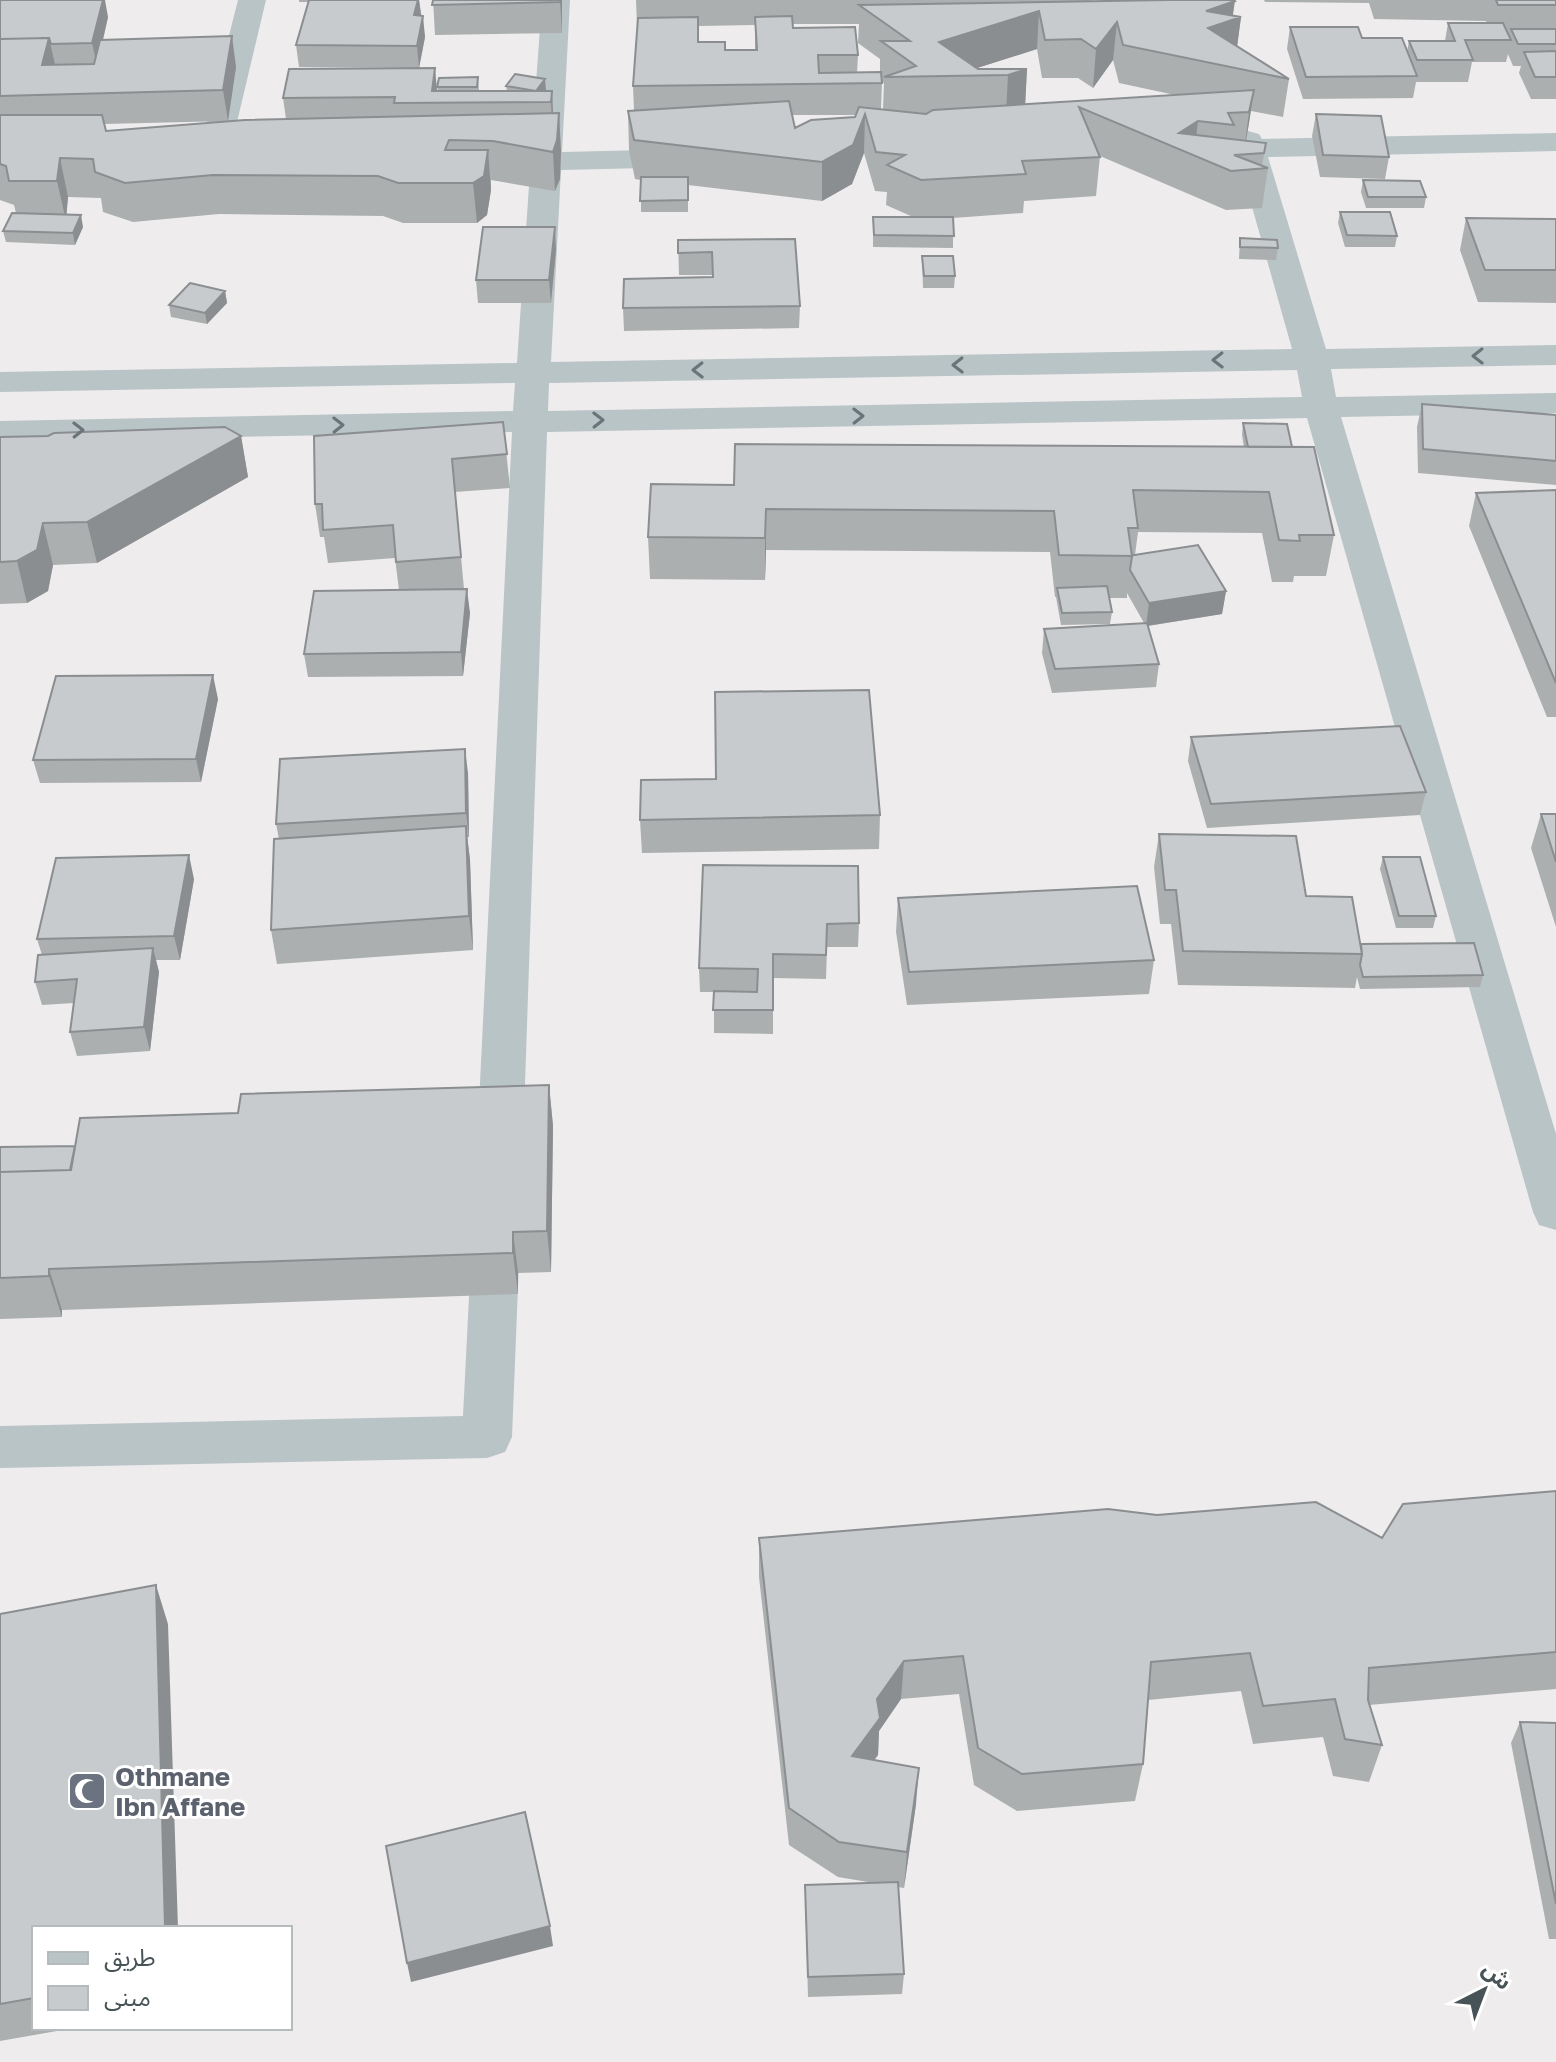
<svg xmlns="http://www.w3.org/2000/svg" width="1556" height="2062" font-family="'Golos Text','Noto Sans Arabic',sans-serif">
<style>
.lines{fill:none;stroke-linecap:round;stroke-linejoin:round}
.minor{fill:#b9c4c7;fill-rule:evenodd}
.wall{fill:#abafb0;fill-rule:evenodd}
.shaded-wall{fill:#8b8e90}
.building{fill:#c7cbcd;stroke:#8b8e90;stroke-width:2}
.oneway{stroke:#697579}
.labels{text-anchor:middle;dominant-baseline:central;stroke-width:6;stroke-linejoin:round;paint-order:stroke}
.near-worship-label{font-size:26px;font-weight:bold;fill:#5b616d;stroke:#fff;text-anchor:start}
</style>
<rect width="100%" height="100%" fill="#efeced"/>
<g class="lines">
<path class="minor" d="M 238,0 L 266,0 L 237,122 L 233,128 L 222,131 L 211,128 L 207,122 Z
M 542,0 L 570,0 L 562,152 L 689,149 L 700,152 L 704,158 L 700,164 L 689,167 L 561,170 L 551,362 L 1292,349 L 1238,157 L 1195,155 L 1191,149 L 1195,143 L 1233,139 L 1237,134 L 1248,131 L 1259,134 L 1262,139 L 1556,133 L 1556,151 L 1268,157 L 1326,349 L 1556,345 L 1556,365 L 1331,369 L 1336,397 L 1556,393 L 1556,413 L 1341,417 L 1556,1134 L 1556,1230 L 1539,1225 L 1533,1212 L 1307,418 L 547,432 L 523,1144 L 516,1156 L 500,1161 L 484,1156 L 477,1144 L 512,432 L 0,441 L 0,421 L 513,411 L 515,383 L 0,392 L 0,372 L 517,363 L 530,171 L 507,168 L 503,162 L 507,156 L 531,153 ZM 1297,370 L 1302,397 L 548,411 L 549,383 Z
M 496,1218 L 513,1224 L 520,1237 L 512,1437 L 505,1452 L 487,1458 L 0,1468 L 0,1426 L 463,1416 L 472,1237 L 479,1224 Z"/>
</g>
<path class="wall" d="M 0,0 L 108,17 L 103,40 L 236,67 L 228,121 L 104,124 L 106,131 L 286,119 L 283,98 L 438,91 L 437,87 L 478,77 L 479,91 L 507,91 L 506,86 L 552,91 L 553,113 L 559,113 L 561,152 L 560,179 L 555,191 L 491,180 L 491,190 L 487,215 L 477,223 L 403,223 L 383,216 L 219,214 L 133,222 L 103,212 L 101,198 L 68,197 L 66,215 L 83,227 L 75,245 L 6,242 L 3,231 L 16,213 L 14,205 L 0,200 Z
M 299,0 L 419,0 L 425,37 L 419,68 L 299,67 L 296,45 L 308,2 L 299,2 Z
M 433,0 L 562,0 L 562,33 L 435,35 Z
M 636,0 L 1092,0 L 1091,2 L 1106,1 L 1103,0 L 1234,0 L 1233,16 L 1241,17 L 1237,46 L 1289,79 L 1283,117 L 1251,111 L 1246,141 L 1266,143 L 1262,166 L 1268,168 L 1262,208 L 1226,210 L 1100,156 L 1096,196 L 1024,201 L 1023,213 L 953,218 L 953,248 L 873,247 L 873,217 L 913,217 L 886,205 L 887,192 L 875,191 L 864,153 L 852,184 L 822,201 L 688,185 L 688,212 L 641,212 L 641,180 L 635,179 L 629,150 L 628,111 L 634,110 L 633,86 L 637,26 ZM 793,24 L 859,24 L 858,43 L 880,59 L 880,72 L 857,73 L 858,55 L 793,28 ZM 755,25 L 755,50 L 725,50 L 698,42 L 698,26 ZM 1037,49 L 1042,78 L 1078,78 L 1093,88 L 1113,60 L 1119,83 L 1175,95 L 1025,104 L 1027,69 L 977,68 ZM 882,82 L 884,83 L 883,109 L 881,109 ZM 792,115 L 856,115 L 855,117 L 795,128 Z
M 1264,0 L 1556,0 L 1556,99 L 1531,99 L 1519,73 L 1521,66 L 1513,66 L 1508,54 L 1506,62 L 1472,62 L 1468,82 L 1416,82 L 1413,98 L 1303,99 L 1287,49 L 1290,27 L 1362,38 L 1407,52 L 1409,41 L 1445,41 L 1448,23 L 1487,23 L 1486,21 L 1374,19 L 1369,3 L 1265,2 Z
M 1316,114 L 1389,157 L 1385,179 L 1320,177 L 1312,136 Z
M 1363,180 L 1426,197 L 1424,208 L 1366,208 L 1361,192 Z
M 1340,212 L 1397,236 L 1395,247 L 1345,247 L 1338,223 Z
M 1466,218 L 1556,219 L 1556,303 L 1478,302 L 1460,250 Z
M 1240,238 L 1278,248 L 1276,260 L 1239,259 Z
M 795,239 L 800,306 L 799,328 L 624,331 L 623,308 L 712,277 L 712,275 L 679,275 L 678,240 Z
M 556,250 L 551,303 L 478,303 L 476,280 Z
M 922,256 L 955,276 L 954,288 L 923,288 Z
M 225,291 L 227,303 L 207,324 L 171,317 L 169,305 Z
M 1422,404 L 1556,415 L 1556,485 L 1418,473 L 1417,427 Z
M 503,422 L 510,488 L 455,492 L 464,589 L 470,613 L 463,676 L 308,677 L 304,654 L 399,590 L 395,558 L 328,563 L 324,537 L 320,537 L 315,504 Z
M 1243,423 L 1292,447 L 1334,535 L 1326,576 L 1294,576 L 1293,582 L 1272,582 L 1262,533 L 1138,532 L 1135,555 L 1226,591 L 1222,614 L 1148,626 L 1159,664 L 1156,687 L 1052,693 L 1042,653 L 1044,629 L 1144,623 L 1127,593 L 1127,598 L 1109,598 L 1112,612 L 1110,624 L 1061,625 L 1056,597 L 1055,597 L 1050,552 L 766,550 L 765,580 L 650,579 L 648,537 L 734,485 L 1244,447 L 1242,435 Z
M 241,436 L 248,477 L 97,563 L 53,565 L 48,591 L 27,603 L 0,604 L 0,437 Z
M 1556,490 L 1556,717 L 1547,717 L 1469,526 L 1476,493 Z
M 218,699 L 201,782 L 40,783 L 33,760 Z
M 1191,737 L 1426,792 L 1420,815 L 1207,828 L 1188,761 Z
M 468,773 L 469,837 L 467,837 L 470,860 L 473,950 L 277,964 L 271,930 L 279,839 L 276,824 Z
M 1541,814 L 1556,814 L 1556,927 L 1531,848 Z
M 880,815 L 879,849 L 642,853 L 640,820 Z
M 1159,834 L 1306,896 L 1361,944 L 1483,975 L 1480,987 L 1360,989 L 1357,977 L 1355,988 L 1178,985 L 1171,924 L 1160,924 L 1154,867 Z
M 1383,857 L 1436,916 L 1433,928 L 1396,928 L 1380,869 Z
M 703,865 L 859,923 L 858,947 L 827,947 L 826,979 L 773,978 L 773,1034 L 714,1033 L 714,992 L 700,992 L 699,968 Z
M 194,879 L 180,960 L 156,960 L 159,972 L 150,1051 L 77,1056 L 70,1032 L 74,1003 L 42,1005 L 35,982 L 42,955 L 37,939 Z
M 898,898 L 1154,960 L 1149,994 L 907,1005 L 896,932 Z
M 549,1085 L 553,1126 L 551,1272 L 518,1273 L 518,1294 L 62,1310 L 62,1317 L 0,1319 L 0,1147 L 75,1146 L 238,1113 Z
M 1556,1491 L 1556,1689 L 1369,1705 L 1382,1745 L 1369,1782 L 1333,1776 L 1323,1737 L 1253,1744 L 1241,1691 L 1148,1700 L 1143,1764 L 1135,1801 L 1017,1811 L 974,1785 L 959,1694 L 901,1699 L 879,1731 L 878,1755 L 874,1760 L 916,1804 L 904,1888 L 898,1887 L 904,1974 L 902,1994 L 808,1997 L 805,1885 L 874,1883 L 838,1877 L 789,1845 L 759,1577 L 759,1538 L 1157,1515 L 1382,1538 Z
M 0,1614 L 168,1624 L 34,1928 L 34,2028 L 74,2028 L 0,2041 Z
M 1520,1722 L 1556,1723 L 1556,1939 L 1549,1939 L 1511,1743 Z"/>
<path class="shaded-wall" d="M 103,0 L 105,0 L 108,17 L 97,65 L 92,43 Z
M 418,0 L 419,0 L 421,16 L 414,15 Z
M 560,0 L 562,0 L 562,33 Z
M 1235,1 L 1232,20 L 1241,17 L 1236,55 L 1212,63 L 1206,11 Z
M 1039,11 L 1037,49 L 952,76 L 939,42 Z
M 423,16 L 425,37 L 419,68 L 417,46 Z
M 1117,22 L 1113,60 L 1093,88 L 1096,49 Z
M 232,36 L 236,67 L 228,121 L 223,90 Z
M 49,38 L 56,69 L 49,96 L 42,65 Z
M 435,68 L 437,90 L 435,103 L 432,91 Z
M 1027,69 L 1025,108 L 1006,114 L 1008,75 Z
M 545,79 L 546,90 L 536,91 Z
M 1254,90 L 1248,129 L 1244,151 L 1249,112 Z
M 552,91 L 553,112 L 552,124 L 551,102 Z
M 559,113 L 561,152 L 560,179 L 555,191 L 553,152 Z
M 865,114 L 864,153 L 852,184 L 822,201 L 822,162 Z
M 1198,121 L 1194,155 L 1179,133 Z
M 488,150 L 491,190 L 487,215 L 477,223 L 473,183 Z
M 60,158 L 68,197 L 66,221 L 57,181 Z
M 81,215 L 83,227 L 75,245 L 73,233 Z
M 555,227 L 556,250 L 551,303 L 549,280 Z
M 225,291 L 227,303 L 207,324 L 205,313 Z
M 241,436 L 248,477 L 97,563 L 87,522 Z
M 766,509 L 766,550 L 765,580 L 765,538 Z
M 43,523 L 53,565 L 48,591 L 27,603 L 17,561 Z
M 467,589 L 470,613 L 463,676 L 461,652 Z
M 1226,591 L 1222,614 L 1146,626 L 1149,603 Z
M 213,675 L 218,699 L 201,782 L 196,759 Z
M 465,749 L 468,773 L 469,837 L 466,813 Z
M 466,826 L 470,860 L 473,950 L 469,916 Z
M 189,855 L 194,879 L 180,960 L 174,936 Z
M 153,948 L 159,972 L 150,1051 L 144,1027 Z
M 549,1085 L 553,1126 L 551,1272 L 547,1231 Z
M 513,1232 L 518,1273 L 518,1294 L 513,1253 Z
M 49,1269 L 62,1310 L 62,1317 L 49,1276 Z
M 156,1585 L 168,1624 L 178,1928 L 165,1928 Z
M 904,1661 L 901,1699 L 879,1731 L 878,1755 L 850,1793 L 852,1756 L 877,1699 Z
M 919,1768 L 916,1804 L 904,1888 L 907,1852 Z
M 550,1926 L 553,1946 L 411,1982 L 407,1963 Z"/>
<path class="building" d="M 0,0 L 103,0 L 92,43 L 51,44 L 49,38 L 0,39 Z
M 309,0 L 418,0 L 414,15 L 423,16 L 417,46 L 296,45 Z
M 433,0 L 560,0 L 560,2 L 432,5 Z
M 1167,0 L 1234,0 L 1235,1 L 1206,11 L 1241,17 L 1208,28 L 1289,79 L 1123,45 L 1117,22 L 1096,49 L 1081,39 L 1045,40 L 1039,11 L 939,42 L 978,69 L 1027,69 L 1008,75 L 884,77 L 916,66 L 881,41 L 910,41 L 859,5 Z
M 1496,0 L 1556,0 L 1556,5 L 1498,5 Z
M 792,16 L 793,28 L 855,27 L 858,55 L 818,55 L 819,73 L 881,72 L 882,83 L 633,86 L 638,18 L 698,17 L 698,42 L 725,42 L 725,50 L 757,50 L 755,17 Z
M 1448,23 L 1503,23 L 1511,40 L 1465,40 L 1473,60 L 1417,60 L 1409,41 L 1455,41 Z
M 1290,27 L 1358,27 L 1362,38 L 1402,38 L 1417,76 L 1306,77 Z
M 1511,29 L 1556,29 L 1556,44 L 1518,44 Z
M 232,36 L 223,90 L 0,96 L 0,39 L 49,38 L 42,65 L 94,64 L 100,40 Z
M 1556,51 L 1556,77 L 1535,77 L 1524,52 Z
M 435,68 L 432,91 L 552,91 L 551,102 L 394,103 L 395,97 L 283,98 L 289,69 Z
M 515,74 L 545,79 L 536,91 L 506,86 Z
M 478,77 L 477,87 L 437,87 L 439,78 Z
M 1254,90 L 1249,112 L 1228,113 L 1234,125 L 1198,121 L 1179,133 L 1266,143 L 1264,153 L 1234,155 L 1268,168 L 1231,171 L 1079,107 L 1100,157 L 1022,161 L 1026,174 L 921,180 L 887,165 L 905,155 L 876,152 L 865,114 L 853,145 L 822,162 L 634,140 L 628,111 L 789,101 L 795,128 L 811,120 L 855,117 L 859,107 L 926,114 L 933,110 Z
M 559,113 L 557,140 L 553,152 L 493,141 L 449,140 L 445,150 L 488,150 L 484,176 L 473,183 L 398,183 L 378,176 L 213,175 L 125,183 L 95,172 L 93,159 L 60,158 L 57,181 L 9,181 L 6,166 L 0,164 L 0,115 L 102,115 L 106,131 L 245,120 Z
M 1316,114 L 1381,116 L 1389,157 L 1323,155 Z
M 641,177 L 688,177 L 688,200 L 640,201 Z
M 1363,180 L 1420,181 L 1426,197 L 1368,197 Z
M 1340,212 L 1390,212 L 1397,236 L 1347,235 Z
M 12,213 L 81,215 L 73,233 L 3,231 Z
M 873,217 L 953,217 L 954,236 L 874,235 Z
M 1466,218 L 1556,219 L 1556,270 L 1485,270 Z
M 483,227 L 555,227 L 549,280 L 476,280 Z
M 1240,238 L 1277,240 L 1278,248 L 1240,247 Z
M 795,239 L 800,306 L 623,308 L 624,279 L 713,277 L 712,252 L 678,253 L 678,240 Z
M 922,256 L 953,256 L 955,276 L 924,276 Z
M 190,283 L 225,291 L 205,313 L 169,305 Z
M 1422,404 L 1556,415 L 1556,461 L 1423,449 Z
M 503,422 L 507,454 L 452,459 L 461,557 L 396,562 L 393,525 L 323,530 L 322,504 L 315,504 L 314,436 Z
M 1243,423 L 1287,424 L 1292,447 L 1248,447 Z
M 225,427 L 241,436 L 87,522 L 43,523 L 37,550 L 17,561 L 0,562 L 0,437 L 48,436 L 54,433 Z
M 735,444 L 1314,447 L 1334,535 L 1299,535 L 1300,541 L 1279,540 L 1269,492 L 1133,490 L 1138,528 L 1128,528 L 1132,556 L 1059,555 L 1054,511 L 766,509 L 765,538 L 648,537 L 651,484 L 734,485 Z
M 1556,490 L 1556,683 L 1476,493 Z
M 1198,545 L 1226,591 L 1149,603 L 1130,570 L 1132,556 L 1128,556 Z
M 1107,586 L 1112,612 L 1062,613 L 1057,588 Z
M 467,589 L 461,652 L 304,654 L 314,591 Z
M 1147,623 L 1159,664 L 1055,669 L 1044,629 Z
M 213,675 L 196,759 L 33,760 L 56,676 Z
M 869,690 L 880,815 L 640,820 L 641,780 L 716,779 L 715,692 Z
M 1400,726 L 1426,792 L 1211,804 L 1191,737 Z
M 465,749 L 466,813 L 276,824 L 280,759 Z
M 1541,814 L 1556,814 L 1556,862 Z
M 466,826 L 469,916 L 271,930 L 274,839 Z
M 1159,834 L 1296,836 L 1306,896 L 1352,897 L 1362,954 L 1183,951 L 1176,890 L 1165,890 Z
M 189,855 L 174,936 L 37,939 L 56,858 Z
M 1383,857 L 1420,857 L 1436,916 L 1399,916 Z
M 703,865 L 858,866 L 859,923 L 827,924 L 826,955 L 773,954 L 773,1010 L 713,1010 L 714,991 L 757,992 L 758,969 L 699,968 Z
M 1137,886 L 1154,960 L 909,972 L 898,898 Z
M 1474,943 L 1483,975 L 1363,977 L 1360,965 L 1362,954 L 1361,944 Z
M 153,948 L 144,1027 L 70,1032 L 77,979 L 35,982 L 38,955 Z
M 549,1085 L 547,1231 L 513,1232 L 513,1253 L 49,1269 L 49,1276 L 0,1278 L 0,1172 L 71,1170 L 80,1118 L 238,1113 L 241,1094 Z
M 75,1146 L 70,1170 L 0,1172 L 0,1147 Z
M 1556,1491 L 1556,1652 L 1369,1668 L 1368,1700 L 1382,1745 L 1345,1739 L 1335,1699 L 1263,1706 L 1250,1653 L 1151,1662 L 1143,1764 L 1022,1774 L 978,1748 L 963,1656 L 904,1661 L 877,1699 L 880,1718 L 852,1756 L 919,1768 L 907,1852 L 839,1842 L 789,1808 L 759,1538 L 1108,1509 L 1157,1515 L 1316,1502 L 1382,1538 L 1403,1504 Z
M 156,1585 L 165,1928 L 34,1928 L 34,1998 L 0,2004 L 0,1614 Z
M 1520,1722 L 1556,1723 L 1556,1904 Z
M 525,1812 L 550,1926 L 407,1963 L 386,1846 Z
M 898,1882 L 904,1974 L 808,1977 L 805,1885 Z"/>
<defs><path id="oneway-chevron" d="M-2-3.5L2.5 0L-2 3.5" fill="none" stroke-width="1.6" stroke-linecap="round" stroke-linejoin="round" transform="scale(2)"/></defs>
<g class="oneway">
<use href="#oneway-chevron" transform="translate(1478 356) rotate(179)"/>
<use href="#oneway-chevron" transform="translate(1218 360) rotate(179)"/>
<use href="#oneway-chevron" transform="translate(958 365) rotate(179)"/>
<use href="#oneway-chevron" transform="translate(698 370) rotate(179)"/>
<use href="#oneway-chevron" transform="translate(858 416) rotate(-1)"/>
<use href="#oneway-chevron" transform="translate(598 420) rotate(-1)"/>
<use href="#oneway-chevron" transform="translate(338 425) rotate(-1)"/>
<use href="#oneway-chevron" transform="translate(78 430) rotate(-1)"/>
</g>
<defs>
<symbol id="mosque-square" viewBox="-11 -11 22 22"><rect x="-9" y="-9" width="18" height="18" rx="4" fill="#6b7280" stroke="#fff"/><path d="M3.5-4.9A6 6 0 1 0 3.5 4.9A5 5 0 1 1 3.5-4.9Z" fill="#fff"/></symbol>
</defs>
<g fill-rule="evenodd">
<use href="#mosque-square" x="65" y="1769" width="44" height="44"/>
</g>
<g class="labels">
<g class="near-worship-label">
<text x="115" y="1776">Othmane<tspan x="115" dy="30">Ibn Affane</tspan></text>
</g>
</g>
<rect x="32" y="1926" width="260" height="104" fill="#ffffff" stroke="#b5babc" stroke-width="2"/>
<rect x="48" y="1952" width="40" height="12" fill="#b9c4c7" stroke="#b5babc" stroke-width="2"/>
<text x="104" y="1966" font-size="24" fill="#475357">طريق</text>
<rect x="48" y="1986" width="40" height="24" fill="#c7cbcd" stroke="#b5babc" stroke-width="2"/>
<text x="104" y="2006" font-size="24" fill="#475357">مبنى</text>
<g transform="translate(1484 1990) rotate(42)" stroke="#ffffff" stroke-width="6" paint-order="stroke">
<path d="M0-6L14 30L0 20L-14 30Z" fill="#475357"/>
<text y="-12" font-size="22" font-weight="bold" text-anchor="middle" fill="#475357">ش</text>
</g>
</svg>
